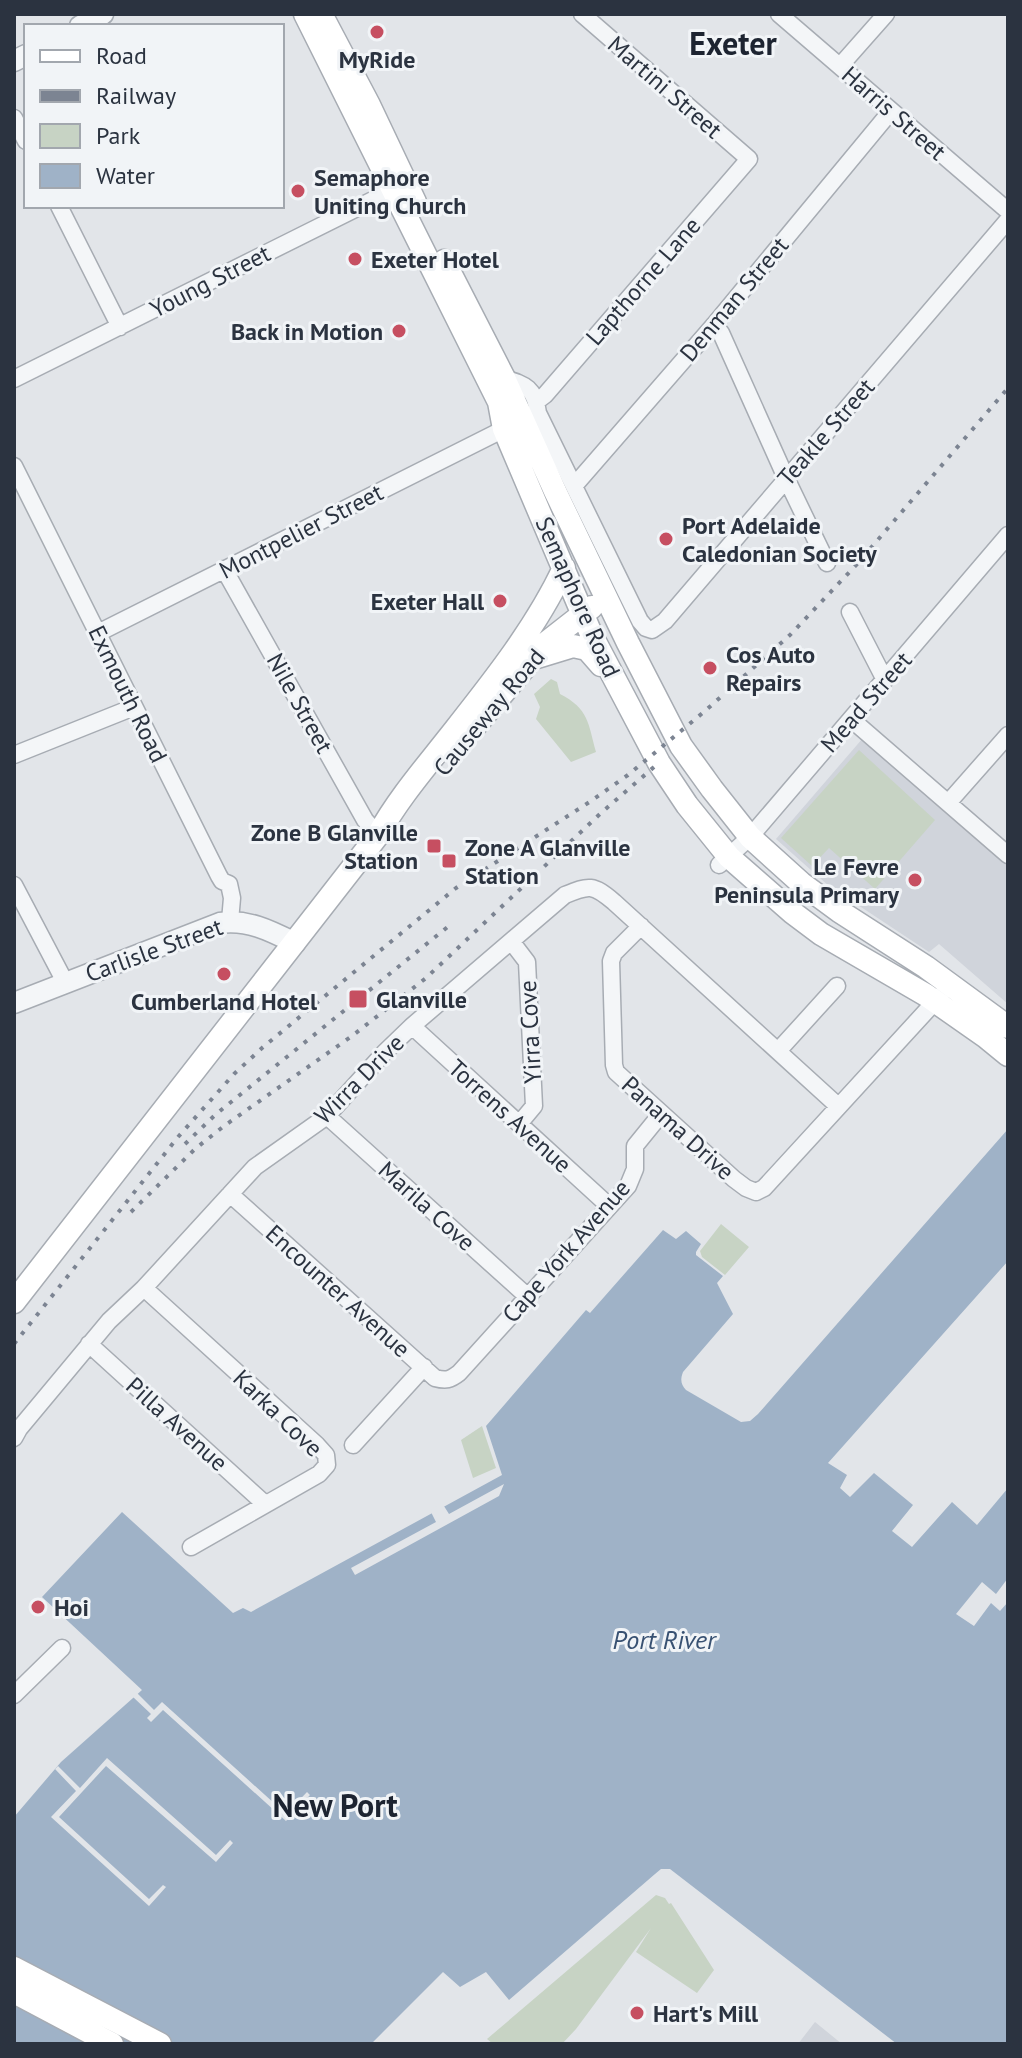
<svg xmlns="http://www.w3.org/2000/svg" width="1022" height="2058" font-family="'PT Sans',sans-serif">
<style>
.built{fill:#d0d4db}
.green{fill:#c7d3c4}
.water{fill:#9fb2c7}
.pier{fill:#e2e5e9}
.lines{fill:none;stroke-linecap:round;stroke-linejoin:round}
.minor-casing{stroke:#a7acb3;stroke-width:19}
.tertiary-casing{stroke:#a7acb3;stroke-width:23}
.secondary-casing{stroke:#a7acb3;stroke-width:25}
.minor{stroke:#f4f6f8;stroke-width:16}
.tertiary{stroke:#f4f6f8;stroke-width:20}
.secondary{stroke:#fff;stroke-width:22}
.rail{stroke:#7c8492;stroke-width:4;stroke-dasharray:4 8;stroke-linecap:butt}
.poi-dot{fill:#c64f61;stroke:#f1f4f7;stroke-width:3}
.labels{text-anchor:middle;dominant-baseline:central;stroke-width:6;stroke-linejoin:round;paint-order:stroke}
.poi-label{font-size:24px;font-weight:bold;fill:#2b3340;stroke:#f1f4f7;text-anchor:start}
.street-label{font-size:24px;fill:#2b3340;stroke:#f1f4f7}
.water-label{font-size:26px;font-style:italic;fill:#385172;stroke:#f1f4f7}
.district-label{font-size:32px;font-weight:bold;fill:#1d2431;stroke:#f1f4f7}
</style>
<rect width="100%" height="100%" fill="#e2e5e9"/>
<path class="built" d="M 863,738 L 1008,866 L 1008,1004 L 939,944 L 929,952 L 861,907 L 838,894 L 776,839 Z
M 815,2022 L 842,2044 L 798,2044 Z"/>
<path class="green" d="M 551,679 L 557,682 L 560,694 C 589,709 588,723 596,752 L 571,762 L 536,719 L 540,707 L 534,694 Z
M 859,750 L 935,820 L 875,889 L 829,848 L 812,866 L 781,838 Z
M 721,1224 L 749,1247 L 725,1275 L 702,1257 L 700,1251 Z
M 482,1426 L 496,1468 L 473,1478 L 461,1440 Z
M 656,1895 L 665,1898 L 669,1904 L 671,1903 L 714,1970 L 697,1993 L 636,1952 L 651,1928 L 576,2029 L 562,2044 L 493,2044 L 487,2039 Z"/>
<path class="water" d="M 1008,1129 L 1008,1261 L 828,1463 L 847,1475 L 840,1488 L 850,1497 L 874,1473 L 913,1505 L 892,1531 L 912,1547 L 952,1502 L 977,1525 L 1008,1488 L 1008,1578 L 996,1594 L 982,1582 L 956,1614 L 974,1626 L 991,1603 L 1000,1611 L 1008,1602 L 1008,2044 L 897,2044 L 670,1869 L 661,1869 L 655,1874 L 509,2000 L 486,1972 L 460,1987 L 443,1972 L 371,2044 L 14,2044 L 14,1817 L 61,1762 L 142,1690 L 42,1597 L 122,1512 L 233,1613 L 243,1608 L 251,1612 L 502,1475 L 486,1426 L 586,1310 L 590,1313 L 663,1230 L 676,1239 L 686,1231 L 701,1244 L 696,1252 L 696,1255 L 723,1276 L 717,1283 L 733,1314 L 683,1372 C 680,1380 681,1384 686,1390 L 741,1422 L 750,1421 L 758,1414 Z"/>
<path class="pier" d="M 504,1484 L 499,1496 L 355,1575 L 351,1568 L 436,1522 L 430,1510 L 442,1503 L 449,1514 Z
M 137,1693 L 154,1710 L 162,1702 L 286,1814 L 307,1792 L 310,1795 L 286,1821 L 163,1710 L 151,1722 L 147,1718 L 151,1714 L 133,1697 Z
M 107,1758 L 216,1855 L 230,1840 L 233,1843 L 216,1862 L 106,1766 L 59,1817 L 149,1899 L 163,1885 L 166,1887 L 149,1906 L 51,1817 L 76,1791 L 55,1769 L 58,1766 L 80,1788 Z"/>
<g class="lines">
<defs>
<path id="minor" d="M 779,14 L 1008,211
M 840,66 L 886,14
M 14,118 L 26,141
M 59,206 L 120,327
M 714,325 L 721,333 L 786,478 L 827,563
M 504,378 C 526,385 535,388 538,413 L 640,621 L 646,628 L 652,630 L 665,621 L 1008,220
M 14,379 L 401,186
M 537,401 L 545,395 L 749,159 L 582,14
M 14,466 L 219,876 L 222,881 L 229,884 L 232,898 L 230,921
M 574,486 L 714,325 L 891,111
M 224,569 L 365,820 L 378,835
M 850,612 L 885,680
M 98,633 L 504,429
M 851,719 L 1008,855
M 14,755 L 134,707
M 948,803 L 1008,735
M 719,865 L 750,837 L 1008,535
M 14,885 L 65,982
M 641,926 L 614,953 L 611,961 L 614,1065 L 616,1072 L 734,1179 L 746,1188 L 756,1192 L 764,1188 L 941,995
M 511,941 L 527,962 L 534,1106 L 519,1124
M 412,1026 L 609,1206
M 778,1051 L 837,986
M 327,1116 L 528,1297
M 230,1194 L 435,1378 C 446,1381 450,1380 459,1373 L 628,1186 L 635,1169 L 635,1146 L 661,1114
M 144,1288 L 317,1445 L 326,1455 L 327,1465 L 319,1474 L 191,1547
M 89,1344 L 265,1504
M 14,1438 L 19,1429 L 109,1321 L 144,1288 L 255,1167 L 327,1116 L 384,1053 L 412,1026 L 565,895 C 589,885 593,884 614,902 L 838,1106
M 353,1445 L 424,1367
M 14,1695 L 62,1648"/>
<path id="tertiary" d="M 80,26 L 103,14
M 14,61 L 26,55
M 14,1003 L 220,923 C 248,919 271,931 295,943"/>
<path id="secondary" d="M 305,14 L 499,402 L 504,429 L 592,636 L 659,763 L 687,805 L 729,857 L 793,913 L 821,934 L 926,995 L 986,1037 L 1008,1055
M 321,14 L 369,105 L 415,202
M 444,261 L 504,378 L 555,491 L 628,643 L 681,746 L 712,789 L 750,837 L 801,883 L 839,911 L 926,967 L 1008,1027
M 537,657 L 573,646 L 587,649 L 601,665
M 477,724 L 531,660 L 537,650 L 592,607
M 14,1302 L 378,835 C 398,799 424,769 450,736 C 491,684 536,628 564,568
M 14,1968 L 160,2044
M 14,1992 L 112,2044"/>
</defs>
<use href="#minor" class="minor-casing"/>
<use href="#tertiary" class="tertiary-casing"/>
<use href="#secondary" class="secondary-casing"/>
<use href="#minor" class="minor"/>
<use href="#tertiary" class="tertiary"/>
<use href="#secondary" class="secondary"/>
<path class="rail" d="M 185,1144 L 215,1115 L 450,925
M 131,1212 L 195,1149 L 224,1126 L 352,1036 L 426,978 L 601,813 L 654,767
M 14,1344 L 178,1137 L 234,1074 L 262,1048 L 456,888 L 591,801 L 628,775 L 705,711 L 790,635 L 858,563 L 1008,388"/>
</g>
<g class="poi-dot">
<circle cx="377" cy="32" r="8"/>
<circle cx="298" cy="191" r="8"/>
<circle cx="355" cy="259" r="8"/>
<circle cx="399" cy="331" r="8"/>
<circle cx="666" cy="539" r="8"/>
<circle cx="500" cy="601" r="8"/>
<circle cx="710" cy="668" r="8"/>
<rect x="426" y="838" width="16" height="16" rx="4"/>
<rect x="441" y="853" width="16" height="16" rx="4"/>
<circle cx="915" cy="880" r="8"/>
<circle cx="224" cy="974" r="8"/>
<rect x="348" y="989" width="20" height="20" rx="4"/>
<circle cx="38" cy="1607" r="8"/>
<circle cx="637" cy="2013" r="8"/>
</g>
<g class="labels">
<g class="poi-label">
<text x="377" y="59" text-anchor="middle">MyRide</text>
<text x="314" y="177">Semaphore<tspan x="314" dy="28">Uniting Church</tspan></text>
<text x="371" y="259">Exeter Hotel</text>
<text x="383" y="331" text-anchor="end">Back in Motion</text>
<text x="682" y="525">Port Adelaide<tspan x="682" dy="28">Caledonian Society</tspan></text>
<text x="484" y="601" text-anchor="end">Exeter Hall</text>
<text x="726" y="654">Cos Auto<tspan x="726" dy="28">Repairs</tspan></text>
<text x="418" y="832" text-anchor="end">Zone B Glanville<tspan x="418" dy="28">Station</tspan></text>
<text x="465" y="847">Zone A Glanville<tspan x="465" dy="28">Station</tspan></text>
<text x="899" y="866" text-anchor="end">Le Fevre<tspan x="899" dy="28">Peninsula Primary</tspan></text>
<text x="376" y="999">Glanville</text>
<text x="224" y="1001" text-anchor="middle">Cumberland Hotel</text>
<text x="54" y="1607">Hoi</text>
<text x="653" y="2013">Hart's Mill</text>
</g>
<g class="street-label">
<text transform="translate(665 87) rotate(41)">Martini Street</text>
<text transform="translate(894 113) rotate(41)">Harris Street</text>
<text transform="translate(210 281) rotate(-27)">Young Street</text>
<text transform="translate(643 281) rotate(-49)">Lapthorne Lane</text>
<text transform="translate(734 299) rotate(-50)">Denman Street</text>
<text transform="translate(826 432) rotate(-49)">Teakle Street</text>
<text transform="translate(301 531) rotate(-27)">Montpelier Street</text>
<text transform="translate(578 597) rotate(66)">Semaphore Road</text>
<text transform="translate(128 694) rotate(64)">Exmouth Road</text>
<text transform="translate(866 702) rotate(-49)">Mead Street</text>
<text transform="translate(300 703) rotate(61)">Nile Street</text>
<text transform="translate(489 712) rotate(-50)">Causeway Road</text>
<text transform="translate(154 950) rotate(-20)">Carlisle Street</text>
<text transform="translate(530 1032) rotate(-93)">Yirra Cove</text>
<text transform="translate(359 1079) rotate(-45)">Wirra Drive</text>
<text transform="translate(510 1116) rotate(42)">Torrens Avenue</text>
<text transform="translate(678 1128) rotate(42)">Panama Drive</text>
<text transform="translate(427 1206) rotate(42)">Marila Cove</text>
<text transform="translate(566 1251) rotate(-49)">Cape York Avenue</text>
<text transform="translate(338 1291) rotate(42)">Encounter Avenue</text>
<text transform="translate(278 1413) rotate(44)">Karka Cove</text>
<text transform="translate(177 1424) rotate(42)">Pilla Avenue</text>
</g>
<g class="water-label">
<text x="664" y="1639">Port River</text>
</g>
<g class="district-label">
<text x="733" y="43">Exeter</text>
<text x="335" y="1805">New Port</text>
</g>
</g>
<rect width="1022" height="2058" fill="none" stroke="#2b3340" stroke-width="32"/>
<rect x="24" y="24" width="260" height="184" fill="#f1f4f7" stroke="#a2a7ae" stroke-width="2"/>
<rect x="40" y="50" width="40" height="12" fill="#ffffff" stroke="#a2a7ae" stroke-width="2"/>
<text x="96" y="64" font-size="24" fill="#2b3340">Road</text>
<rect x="40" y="90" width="40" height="12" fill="#7c8492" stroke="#a2a7ae" stroke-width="2"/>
<text x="96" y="104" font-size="24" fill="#2b3340">Railway</text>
<rect x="40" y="124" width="40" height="24" fill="#c7d3c4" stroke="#a2a7ae" stroke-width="2"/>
<text x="96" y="144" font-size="24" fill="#2b3340">Park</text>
<rect x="40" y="164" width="40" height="24" fill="#9fb2c7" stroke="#a2a7ae" stroke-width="2"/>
<text x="96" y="184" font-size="24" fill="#2b3340">Water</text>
</svg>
